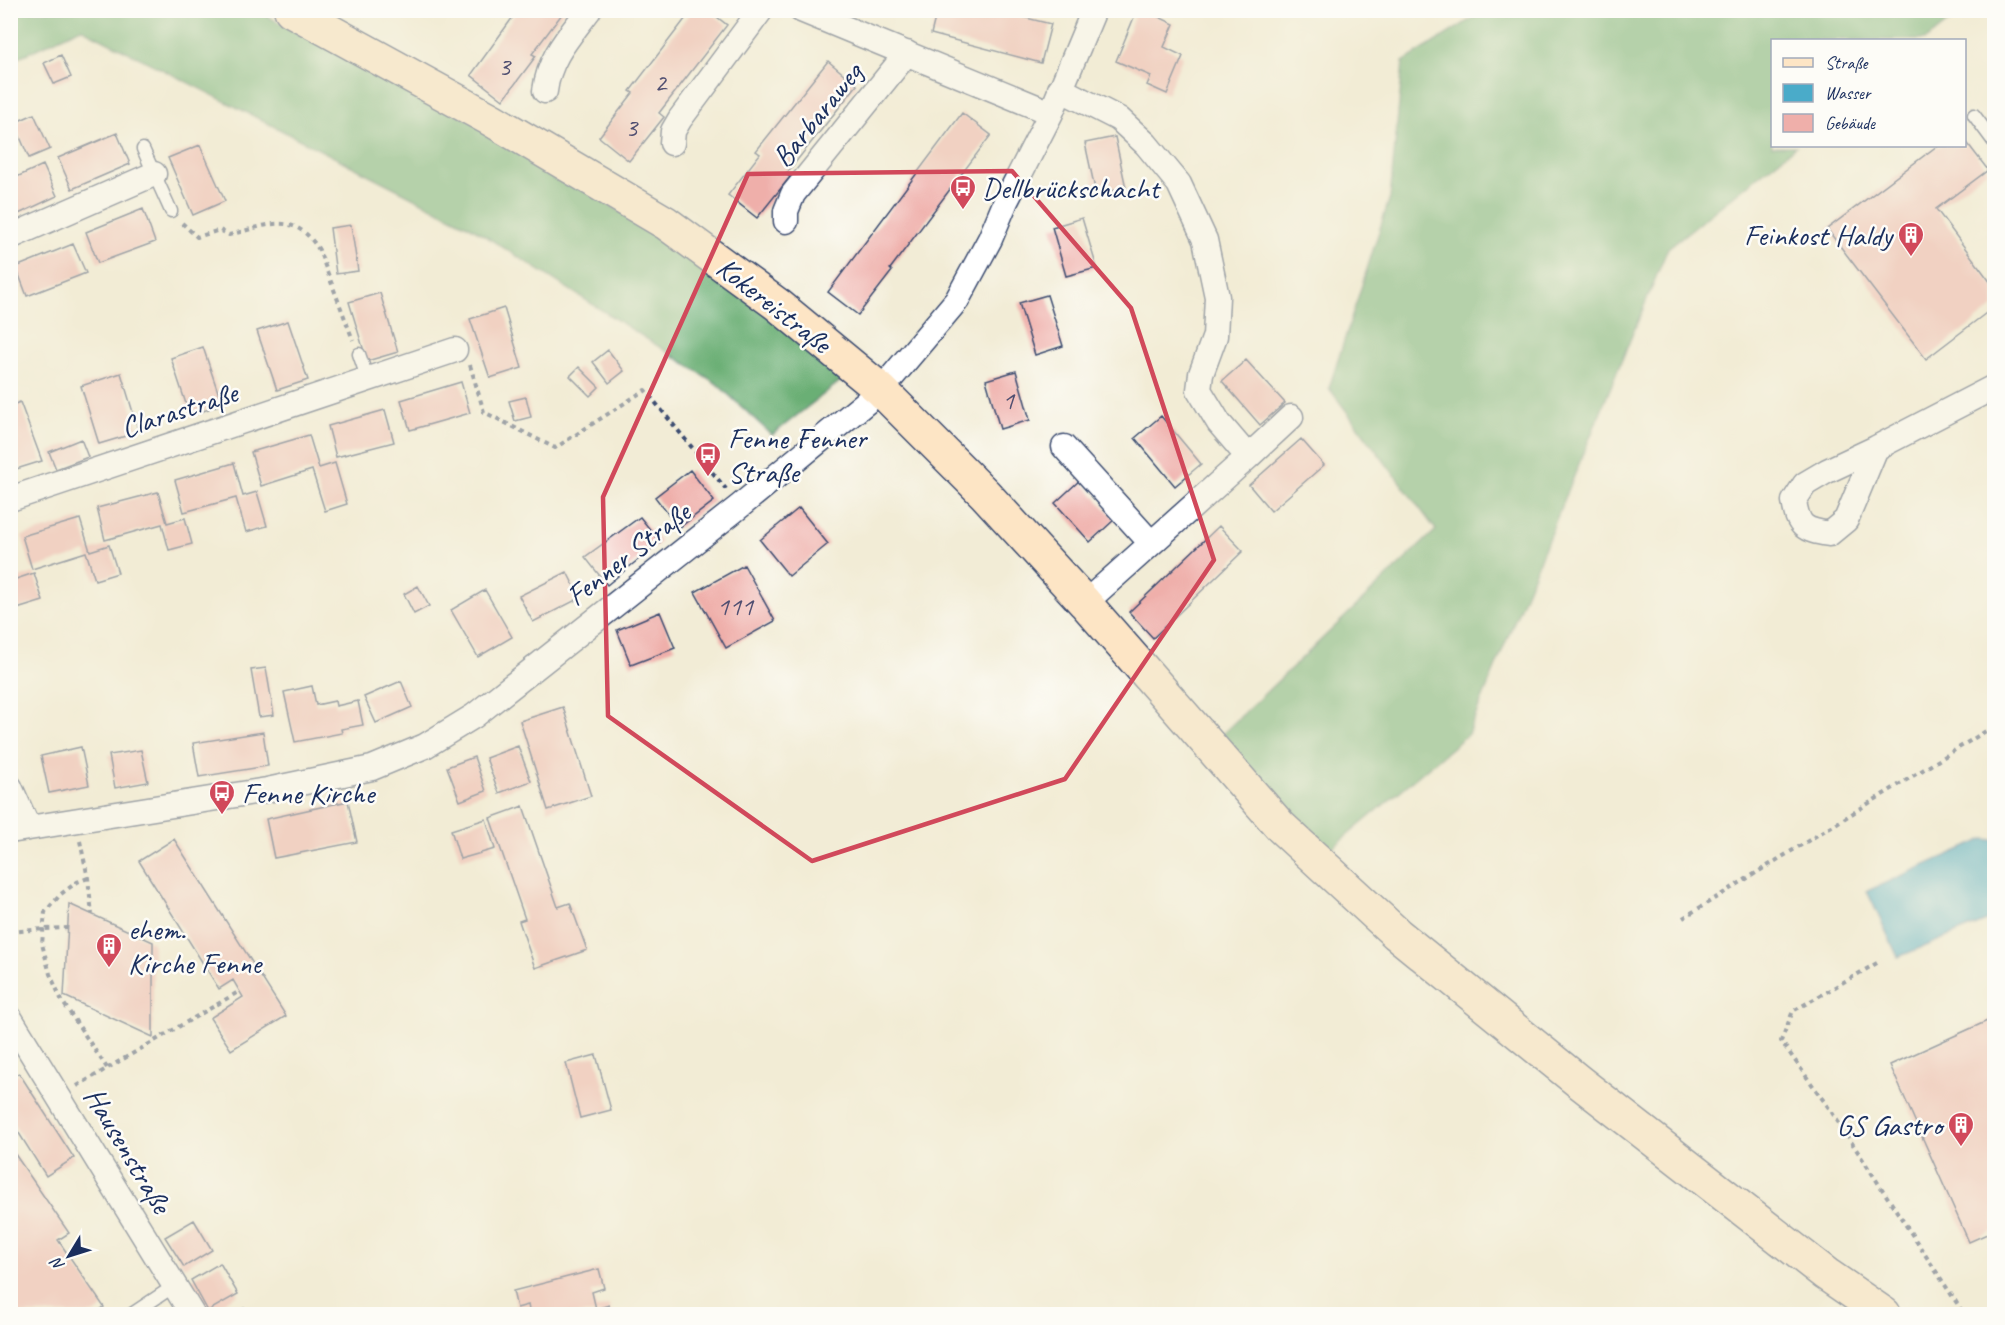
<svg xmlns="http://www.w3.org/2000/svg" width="2005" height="1325" font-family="Caveat,sans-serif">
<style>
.forest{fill:#6baf74;stroke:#436f69;stroke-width:1.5}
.water{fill:#4aabc9;stroke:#326d94;stroke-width:1.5}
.building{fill:#efafaa}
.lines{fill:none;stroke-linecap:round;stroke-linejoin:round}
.lane-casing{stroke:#3b4b70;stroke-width:15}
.street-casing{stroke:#3b4b70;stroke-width:27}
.secondary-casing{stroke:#3b4b70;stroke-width:36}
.path{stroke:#3b4b70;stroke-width:4;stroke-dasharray:4.5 4.5;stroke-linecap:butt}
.lane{stroke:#fff;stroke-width:12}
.street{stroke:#fff;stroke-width:24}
.secondary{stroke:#fde5c5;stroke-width:33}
.marked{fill:none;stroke:#d1495b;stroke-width:4.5;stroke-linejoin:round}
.labels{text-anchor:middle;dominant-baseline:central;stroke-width:5;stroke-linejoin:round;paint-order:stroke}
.number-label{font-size:27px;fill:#504f71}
.street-label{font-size:30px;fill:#1b2f5e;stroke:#fdfcf7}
.poi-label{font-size:30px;fill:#1b2f5e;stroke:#fdfcf7;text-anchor:start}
</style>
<rect width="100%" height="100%" fill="#fdfcf7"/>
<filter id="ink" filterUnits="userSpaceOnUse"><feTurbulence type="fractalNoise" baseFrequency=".0167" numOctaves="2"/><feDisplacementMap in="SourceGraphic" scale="12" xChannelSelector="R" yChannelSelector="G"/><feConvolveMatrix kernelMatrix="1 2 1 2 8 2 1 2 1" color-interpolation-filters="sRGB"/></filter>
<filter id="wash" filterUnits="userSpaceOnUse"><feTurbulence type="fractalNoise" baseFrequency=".008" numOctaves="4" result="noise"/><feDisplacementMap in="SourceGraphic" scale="24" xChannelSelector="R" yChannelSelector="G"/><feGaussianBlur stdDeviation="1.35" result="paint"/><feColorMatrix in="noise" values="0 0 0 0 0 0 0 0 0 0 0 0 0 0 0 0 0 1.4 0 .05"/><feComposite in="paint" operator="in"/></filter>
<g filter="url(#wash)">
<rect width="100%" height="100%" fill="#f2ecd6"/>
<path class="forest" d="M 10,11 L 257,11 L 490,131 L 660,236 L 774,316 L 843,379 L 772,435 L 716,383 L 471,227 L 81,28 L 11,61 Z
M 1484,11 L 1963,11 L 1926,40 L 1772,40 L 1772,146 L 1796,146 L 1668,248 L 1468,734 L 1330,850 L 1218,738 L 1436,530 L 1329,388 L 1390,197 L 1403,62 Z"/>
<path class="water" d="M 1984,839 L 1994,840 L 1994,918 L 1898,957 L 1867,891 Z"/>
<g id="blocks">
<path class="building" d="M 518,10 L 565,10 L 532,54 L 536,56 L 503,100 L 471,75 Z
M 692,10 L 708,10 L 727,25 L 659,113 L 664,117 L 629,161 L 599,137 L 633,93 L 630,91 Z
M 880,10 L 895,10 L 893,16 Z
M 937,10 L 994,10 L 1051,24 L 1041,63 L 931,34 Z
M 1137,10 L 1144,10 L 1174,24 L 1164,47 L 1183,56 L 1167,94 L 1147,85 L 1151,76 L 1116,61 Z
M 61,55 L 71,77 L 54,84 L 44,63 Z
M 828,61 L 857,85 L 786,174 L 790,177 L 757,218 L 728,195 L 760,154 L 756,151 Z
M 962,113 L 991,135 L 890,269 L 892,271 L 858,315 L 828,292 Z
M 34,114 L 50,149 L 29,158 L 14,123 Z
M 117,133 L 130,164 L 72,189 L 58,158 Z
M 1115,137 L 1126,188 L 1096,194 L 1085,143 Z
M 1965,140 L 1988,170 L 1936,209 L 1994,287 L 1994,307 L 1926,359 L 1827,229 L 1937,146 L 1965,146 Z
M 200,145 L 225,201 L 193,215 L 168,158 Z
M 43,165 L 57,196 L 10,218 L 10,180 Z
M 143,209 L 155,242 L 98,263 L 86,232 Z
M 1082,218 L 1097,268 L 1066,276 L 1052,227 Z
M 351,225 L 358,271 L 336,274 L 330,228 Z
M 73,244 L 86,273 L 27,296 L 16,267 Z
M 380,293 L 398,352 L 367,361 L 349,302 Z
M 1047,295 L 1063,346 L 1035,355 L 1019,303 Z
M 504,308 L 522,368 L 490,378 L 470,319 Z
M 288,321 L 308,380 L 277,390 L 257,331 Z
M 203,347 L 222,404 L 190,416 L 171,358 Z
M 608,350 L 624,371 L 609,383 L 593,362 Z
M 1246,360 L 1285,403 L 1260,425 L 1222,381 Z
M 579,367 L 599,387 L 590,396 L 570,376 Z
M 1016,371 L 1030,420 L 1000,429 L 986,380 Z
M 121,373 L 139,432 L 99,444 L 81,386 Z
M 461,382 L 470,413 L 410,430 L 401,400 Z
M 526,397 L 531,417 L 515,421 L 509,401 Z
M 20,402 L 42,461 L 10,471 L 10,406 Z
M 385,410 L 394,442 L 336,457 L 328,426 Z
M 1161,416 L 1201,464 L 1175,486 L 1135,438 Z
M 309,435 L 319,468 L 335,463 L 347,504 L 325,511 L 312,470 L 261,486 L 251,452 Z
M 81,439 L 88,457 L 56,469 L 49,452 Z
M 1301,439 L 1324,465 L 1271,511 L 1249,485 Z
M 234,463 L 243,496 L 257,492 L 267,526 L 246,532 L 236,498 L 184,512 L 175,480 Z
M 690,470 L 714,501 L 679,528 L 655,497 Z
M 1080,480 L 1115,519 L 1090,542 L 1055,503 Z
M 158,492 L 167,523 L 185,518 L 192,544 L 169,550 L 162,524 L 105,540 L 97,508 Z
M 799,508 L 828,544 L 789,576 L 760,540 Z
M 640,517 L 660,542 L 607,585 L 585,557 Z
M 80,519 L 90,551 L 109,545 L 118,573 L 95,580 L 86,552 L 32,569 L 22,536 Z
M 1219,526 L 1243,551 L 1153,638 L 1129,612 Z
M 744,565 L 775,621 L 726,648 L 695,592 Z
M 567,572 L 580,598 L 533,622 L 519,596 Z
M 34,573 L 43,601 L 17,609 L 10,589 L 10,575 L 13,580 Z
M 418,586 L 429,606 L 414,614 L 404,594 Z
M 485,590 L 512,637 L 478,657 L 451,610 Z
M 660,612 L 675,648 L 631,665 L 617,630 Z
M 266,668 L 274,715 L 259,717 L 251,670 Z
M 401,681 L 412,707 L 376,723 L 364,697 Z
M 312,686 L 316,705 L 335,701 L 336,706 L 358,701 L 363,725 L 341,729 L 342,733 L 295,742 L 284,692 Z
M 563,707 L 591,796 L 548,810 L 520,721 Z
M 263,732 L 268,766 L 199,777 L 193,743 Z
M 518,746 L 531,781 L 499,793 L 486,758 Z
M 81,747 L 89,785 L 49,793 L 41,756 Z
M 141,750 L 148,782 L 115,788 L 109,755 Z
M 474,757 L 486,791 L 460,801 L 447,767 Z
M 348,801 L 357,842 L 274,858 L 266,819 Z
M 523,806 L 558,907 L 570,903 L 587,950 L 535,968 L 519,921 L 525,919 L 490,818 Z
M 486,819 L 495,849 L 460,859 L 451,830 Z
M 174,839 L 286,1016 L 231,1050 L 210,1018 L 243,997 L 233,980 L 219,989 L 139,861 Z
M 69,904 L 153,942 L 153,1037 L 64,996 Z
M 1994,1018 L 1994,1231 L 1969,1242 L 1890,1065 Z
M 596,1055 L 611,1110 L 580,1118 L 566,1063 Z
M 19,1073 L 74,1158 L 46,1176 L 10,1119 L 10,1078 Z
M 10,1147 L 69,1233 L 58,1240 L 104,1307 L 94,1314 L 10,1314 Z
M 194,1220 L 212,1250 L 184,1267 L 165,1237 Z
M 220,1263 L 238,1294 L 208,1311 L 191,1280 Z
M 599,1269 L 604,1288 L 592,1292 L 596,1309 L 609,1305 L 611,1314 L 530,1314 L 528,1305 L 517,1308 L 513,1291 Z
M 244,1308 L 248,1314 L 234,1314 Z"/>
</g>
</g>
<g filter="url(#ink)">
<use href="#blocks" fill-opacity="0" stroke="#3b4b70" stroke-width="1.5"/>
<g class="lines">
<defs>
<path id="lane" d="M 1974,115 L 1994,142
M 143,149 L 171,211
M 359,354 L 368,380
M 132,1314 L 174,1286"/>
<path id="street" d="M 801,10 L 1051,113
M 1060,89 L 1119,119 L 1146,144 L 1179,184 L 1205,240 L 1217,297 L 1215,336 L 1201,374 L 1199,390 L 1219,423 L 1248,457 L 1096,593
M 545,91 C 549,57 569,37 589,10
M 672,143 L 673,131 L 680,119 L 761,10
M 786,221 L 786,211 L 793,194 L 907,53
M 10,237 L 154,174
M 1064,447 L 1151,543
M 1876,448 L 1846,520 L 1829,534 C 1804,530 1798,527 1794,501 L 1805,484 L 1827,471 L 1876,448 L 1994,387
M 1248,457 L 1291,417
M 10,499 L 455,350
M 10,787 L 28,827
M 10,831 L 267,790 L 372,768 L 425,746 L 474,716 L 740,506 L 881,390 L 957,300 L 990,239 L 1006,201 L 1051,113 L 1094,10
M 10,1018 L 192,1314"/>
<path id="secondary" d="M 291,10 L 492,120 L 666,223 L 778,305 L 881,390 L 985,494 L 1085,603 L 1281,827 L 1397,934 L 1578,1081 L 1826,1274 L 1884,1314"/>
</defs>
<use href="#lane" class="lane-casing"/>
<use href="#street" class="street-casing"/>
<use href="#secondary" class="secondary-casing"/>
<path class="path" d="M 182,223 L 197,237 L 220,230 L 229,235 C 266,226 294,209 319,250 L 353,340
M 470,365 L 484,412 L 555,448 L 645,390 L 726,489
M 80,841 L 88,878 L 92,914
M 88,878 L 77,882 L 61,894 L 45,912 L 42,944 L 50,974 L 62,1001 L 107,1068
M 1683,918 L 1994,726
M 10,932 L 43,929 L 68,928
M 1877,963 L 1793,1011 L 1781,1041 L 1831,1111 L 1964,1314
M 77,1086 L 240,991"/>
<use href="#lane" class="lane"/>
<use href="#street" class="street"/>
<use href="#secondary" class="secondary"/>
</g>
</g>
<path d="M0 0H2005V1325H0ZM 1012,171 L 1131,308 L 1214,560 L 1065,779 L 812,861 L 608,716 L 603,497 L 748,174 Z" fill="#f2ecd6" fill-opacity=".55" fill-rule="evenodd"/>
<path class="marked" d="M 1012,171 L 1131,308 L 1214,560 L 1065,779 L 812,861 L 608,716 L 603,497 L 748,174 Z"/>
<defs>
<symbol id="bus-pin" viewBox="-11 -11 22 30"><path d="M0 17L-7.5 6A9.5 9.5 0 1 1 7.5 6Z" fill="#d1495b" stroke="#fdfcf7"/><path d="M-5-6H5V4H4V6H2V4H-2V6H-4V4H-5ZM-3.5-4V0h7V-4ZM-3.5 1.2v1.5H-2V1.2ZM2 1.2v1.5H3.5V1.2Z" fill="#fff"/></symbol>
<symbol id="building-pin" viewBox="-11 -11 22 30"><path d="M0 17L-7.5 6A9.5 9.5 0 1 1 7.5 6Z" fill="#d1495b" stroke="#fdfcf7"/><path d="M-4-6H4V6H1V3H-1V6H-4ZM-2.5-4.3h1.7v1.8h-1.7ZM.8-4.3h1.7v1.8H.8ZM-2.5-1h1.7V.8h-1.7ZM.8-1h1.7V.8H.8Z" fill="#fff"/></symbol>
</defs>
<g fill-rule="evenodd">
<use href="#bus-pin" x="948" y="173" width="30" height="40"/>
<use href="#building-pin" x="1896" y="220" width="30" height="40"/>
<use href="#bus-pin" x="693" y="440" width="30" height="40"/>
<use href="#bus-pin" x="207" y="778" width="30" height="40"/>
<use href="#building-pin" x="94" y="931" width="30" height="40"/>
<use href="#building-pin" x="1946" y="1110" width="30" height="40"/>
</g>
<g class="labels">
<g class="number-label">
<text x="504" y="66">3</text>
<text x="660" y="82">2</text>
<text x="631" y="127">3</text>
<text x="1008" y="400">1</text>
<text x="735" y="606">111</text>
</g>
<g class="street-label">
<text transform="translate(817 115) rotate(-51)">Barbaraweg</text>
<text transform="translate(774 305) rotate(38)">Kokereistraße</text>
<text transform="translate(179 410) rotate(-18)">Clarastraße</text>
<text transform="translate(628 554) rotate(-38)">Fenner Straße</text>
<text transform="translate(128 1150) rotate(59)">Hausenstraße</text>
</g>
<g class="poi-label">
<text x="982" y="188">Dellbrückschacht</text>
<text x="1892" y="235" text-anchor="end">Feinkost Haldy</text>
<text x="728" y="438">Fenne Fenner<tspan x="728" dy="34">Straße</tspan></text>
<text x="242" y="793">Fenne Kirche</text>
<text x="128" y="929">ehem.<tspan x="128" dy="34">Kirche Fenne</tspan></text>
<text x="1942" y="1125" text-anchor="end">GS Gastro</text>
</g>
</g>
<rect width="2005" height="1325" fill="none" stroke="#fdfcf7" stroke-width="36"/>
<rect x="1771" y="39" width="195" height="108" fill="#fdfcf7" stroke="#a3aaba" stroke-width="1.5"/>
<rect x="1783" y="58" width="30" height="9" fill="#fde5c5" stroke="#a3aaba" stroke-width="1.5"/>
<text x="1825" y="69" font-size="18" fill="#1b2f5e">Straße</text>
<rect x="1783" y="84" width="30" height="18" fill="#4aabc9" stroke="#a3aaba" stroke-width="1.5"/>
<text x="1825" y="99" font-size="18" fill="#1b2f5e">Wasser</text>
<rect x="1783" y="114" width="30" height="18" fill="#efafaa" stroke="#a3aaba" stroke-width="1.5"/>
<text x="1825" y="129" font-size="18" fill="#1b2f5e">Gebäude</text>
<g transform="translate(69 1256) rotate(232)" stroke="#fdfcf7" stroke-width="4.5" paint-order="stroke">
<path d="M0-4.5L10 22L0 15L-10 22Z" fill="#1b2f5e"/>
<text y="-9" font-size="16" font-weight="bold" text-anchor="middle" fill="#1b2f5e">N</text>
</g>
</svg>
